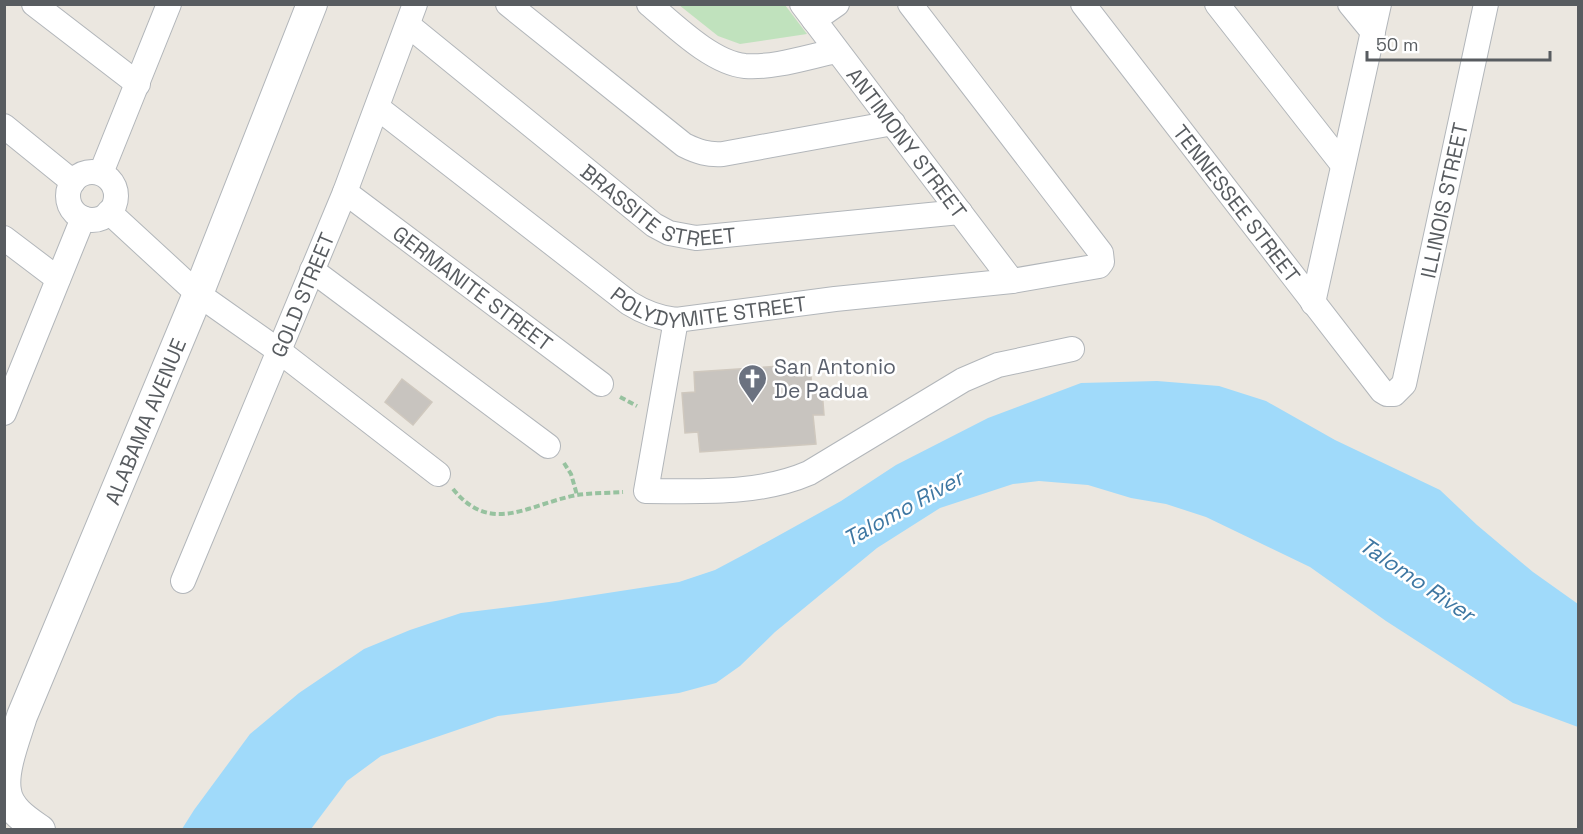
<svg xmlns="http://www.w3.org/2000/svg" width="1583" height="834" font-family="'Space Grotesk',sans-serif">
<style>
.green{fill:#c0e2bd}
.water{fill:#a0dafa}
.building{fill:#c8c4bf;stroke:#cfc8be;stroke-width:1.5}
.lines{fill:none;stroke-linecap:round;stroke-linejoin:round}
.minor-casing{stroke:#b2b6ba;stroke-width:26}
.tertiary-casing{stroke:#b2b6ba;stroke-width:32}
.path{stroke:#97c29f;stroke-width:4;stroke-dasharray:6 3;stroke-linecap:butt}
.minor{stroke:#fff;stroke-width:24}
.tertiary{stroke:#fff;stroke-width:30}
.labels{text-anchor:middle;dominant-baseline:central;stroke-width:5;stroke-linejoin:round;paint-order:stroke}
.street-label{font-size:21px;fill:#585c60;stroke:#fff}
.worship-label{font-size:21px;fill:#5b616d;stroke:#fff;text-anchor:start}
.water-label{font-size:22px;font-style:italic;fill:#3e77a2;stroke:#fff}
</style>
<rect width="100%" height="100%" fill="#ebe7e0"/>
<path class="green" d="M 679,5 L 785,5 L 807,34 L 740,44 L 718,36 Z"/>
<path class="water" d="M 1157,381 L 1219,386 L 1266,401 L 1335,440 L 1440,490 L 1477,525 L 1533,572 L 1578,604 L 1578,727 L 1513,703 L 1386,621 L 1310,567 L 1206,517 L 1166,504 L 1131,498 L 1088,485 L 1039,481 L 1013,484 L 940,508 L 877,548 L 775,632 L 740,666 L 716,683 L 679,693 L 498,716 L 381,756 L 347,781 L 311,829 L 182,829 L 194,810 L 250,734 L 299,693 L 364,649 L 410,630 L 461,613 L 549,602 L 679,582 L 715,570 L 747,553 L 841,501 L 896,465 L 988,418 L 1081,383 Z"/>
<path class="building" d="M 810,364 L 812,390 L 822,389 L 824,415 L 813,415 L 816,444 L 700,452 L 698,432 L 685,433 L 682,393 L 695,392 L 694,372 Z
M 402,379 L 432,402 L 413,425 L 385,402 Z"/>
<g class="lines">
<defs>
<g id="minor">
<path d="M 34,4 L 138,84"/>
<path d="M 508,4 L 684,145 C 698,152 708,155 723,154 L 893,123"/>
<path d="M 649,4 C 674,25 712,63 745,66 C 775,68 807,57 836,51"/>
<path id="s1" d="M 802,4 L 1012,281"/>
<path id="s2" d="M 1083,4 L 1382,391 L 1387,394 L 1394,394 L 1404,384 L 1486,4"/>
<path d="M 1217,4 L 1343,165"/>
<path d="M 1350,4 L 1373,32"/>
<path d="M 814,20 L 837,4"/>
<path id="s3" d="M 408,25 L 654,225 L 669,233 L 696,238 L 960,212"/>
<path id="s4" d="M 378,108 L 629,303 C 645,313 658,318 676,320 L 835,299 L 1012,281 L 1099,266 L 1102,262 L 1101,253 L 910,4"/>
<path d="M 4,126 L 73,182"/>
<circle cx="92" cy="196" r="24"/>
<path d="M 101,173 L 169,4"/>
<path id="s5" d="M 345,192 L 601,384"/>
<path d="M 109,212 L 198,294 L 279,351 L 438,474"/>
<path d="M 4,238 L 58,279"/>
<path d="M 312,270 L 548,446"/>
<path d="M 1313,303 L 1379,4"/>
<path d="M 676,320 L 646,491 C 700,491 758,495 809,473 L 963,380 L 998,365 L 1072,349"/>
<path d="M 4,413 L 83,218"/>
<path id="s6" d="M 183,581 L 345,192 L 415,4"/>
</g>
<g id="tertiary">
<path id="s7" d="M 40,830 C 27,821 8,809 6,791 C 2,770 16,736 22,716 L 198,294 L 312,4"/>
</g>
</defs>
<use href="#minor" class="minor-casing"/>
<use href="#tertiary" class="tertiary-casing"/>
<path class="path" d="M 620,397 L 637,406
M 564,463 L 571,474 L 577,495
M 453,489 C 491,536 529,504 577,495 C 591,493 608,493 623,492"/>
<use href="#minor" class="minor"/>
<use href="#tertiary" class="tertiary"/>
</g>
<defs>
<symbol id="church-pin" viewBox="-11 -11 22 30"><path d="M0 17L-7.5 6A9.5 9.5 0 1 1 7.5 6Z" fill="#6b7280" stroke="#fff"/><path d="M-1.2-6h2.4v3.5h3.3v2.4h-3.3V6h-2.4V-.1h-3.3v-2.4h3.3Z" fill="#fff"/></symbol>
</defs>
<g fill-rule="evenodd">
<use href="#church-pin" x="736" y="362" width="33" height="45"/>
</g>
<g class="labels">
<g class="street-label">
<text stroke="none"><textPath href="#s1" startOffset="174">ANTIMONY STREET</textPath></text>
<text stroke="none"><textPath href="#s3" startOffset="314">BRASSITE STREET</textPath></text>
<text stroke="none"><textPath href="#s2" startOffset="704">ILLINOIS STREET</textPath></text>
<text stroke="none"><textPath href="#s2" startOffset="252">TENNESSEE STREET</textPath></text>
<text stroke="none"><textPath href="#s5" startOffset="160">GERMANITE STREET</textPath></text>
<text stroke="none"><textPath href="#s4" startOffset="399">POLYDYMITE STREET</textPath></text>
<text stroke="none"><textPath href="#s6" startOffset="310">GOLD STREET</textPath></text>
<text stroke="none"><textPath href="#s7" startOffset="450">ALABAMA AVENUE</textPath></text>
</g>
<g class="worship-label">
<text x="774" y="366">San Antonio<tspan x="774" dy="24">De Padua</tspan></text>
</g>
<g class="water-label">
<text transform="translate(903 508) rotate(-29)">Talomo River</text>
<text transform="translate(1417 579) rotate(34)">Talomo River</text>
</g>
</g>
<rect width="1583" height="834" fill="none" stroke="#585c60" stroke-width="12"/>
<path d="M1367 51v9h183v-9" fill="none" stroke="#585c60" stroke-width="3"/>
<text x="1376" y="51" font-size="18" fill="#585c60" stroke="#ffffff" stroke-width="4.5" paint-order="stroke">50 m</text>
</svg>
